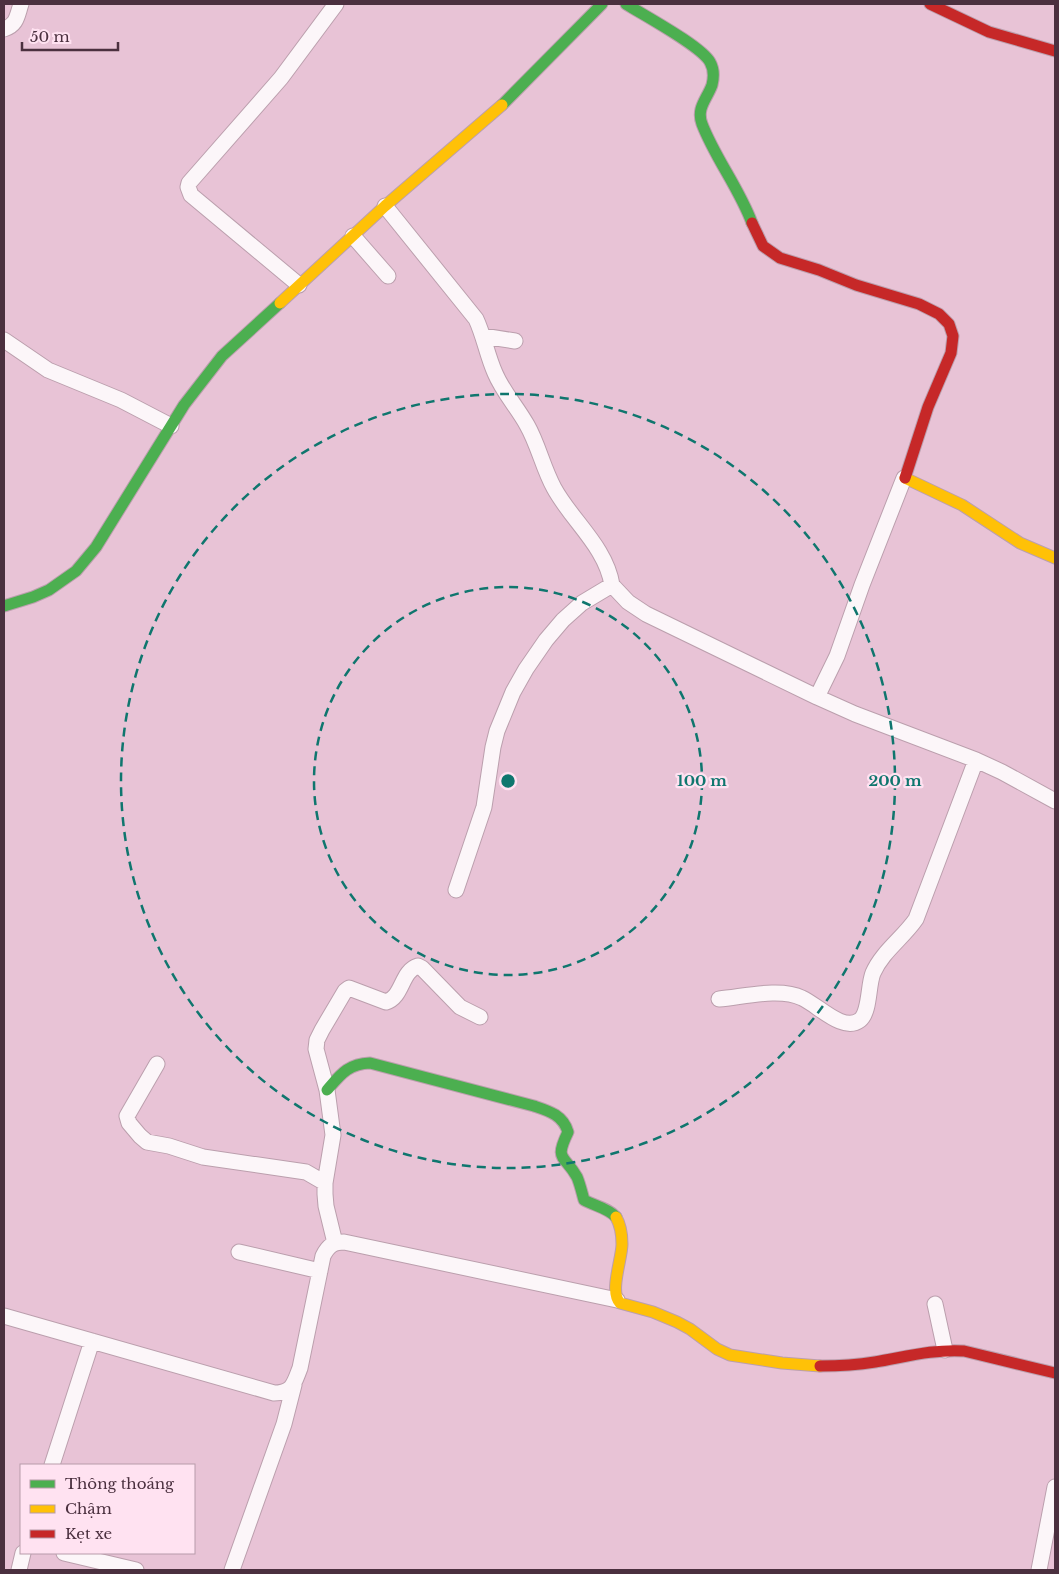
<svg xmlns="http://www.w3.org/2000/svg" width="1059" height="1574" font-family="'Libre Baskerville',serif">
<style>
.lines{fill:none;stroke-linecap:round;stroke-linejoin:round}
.street-casing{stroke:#bb9fad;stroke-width:17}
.fast-casing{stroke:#bb9fad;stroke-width:13}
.slow-casing{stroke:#bb9fad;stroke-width:13}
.jam-casing{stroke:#bb9fad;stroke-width:13}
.street{stroke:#fcf6f9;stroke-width:15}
.fast{stroke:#4caf50;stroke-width:11}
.slow{stroke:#ffc107;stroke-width:11}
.jam{stroke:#c62828;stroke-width:11}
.ring{fill:none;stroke:#0f766e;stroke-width:2.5;stroke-dasharray:9 6}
.centre{fill:#0f766e;stroke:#ffe2f1;stroke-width:2.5}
.ring-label{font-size:15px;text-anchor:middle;font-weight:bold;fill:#0f766e;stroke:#ffe2f1;stroke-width:4.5;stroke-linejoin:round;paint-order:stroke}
</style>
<rect width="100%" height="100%" fill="#e8c3d6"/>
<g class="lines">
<defs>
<path id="street" d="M 4,29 C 17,25 17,16 21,4
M 385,206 L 476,319 C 484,336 487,355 495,373 C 503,392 517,407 527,425 C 538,444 543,468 554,488 C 572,521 606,547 612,585 L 582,603 L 563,620 L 546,640 L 526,669 L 513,692 L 497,731 L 493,747 L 484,807 L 456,890
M 353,236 L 388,276
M 299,285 L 191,195 L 188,187 L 189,183 L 281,78 L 336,4
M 483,336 L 515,341
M 4,340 L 48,370 L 121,400 L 171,426
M 612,585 L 628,602 L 646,614 L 817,697 L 855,714 L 976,760 L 1002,772 L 1055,801
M 817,697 L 837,656 L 862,585 L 904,478
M 719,999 C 743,997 780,987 802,998 C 818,1005 843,1033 860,1020 C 870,1012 868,985 873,973 C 882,952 903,938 916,919 L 976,760
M 157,1064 L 127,1116 L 129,1123 L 140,1136 L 147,1142 L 169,1146 L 203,1157 L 306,1172 L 325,1183
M 335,1243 L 326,1206 L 325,1194 L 325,1183 L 333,1135 L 327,1090 L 316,1049 L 317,1040 L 322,1030 L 345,991 L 349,988 L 386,1002 C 403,997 401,971 418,966 L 422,968 L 460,1007 L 480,1017
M 239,1252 L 320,1271
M 935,1304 L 945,1350
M 4,1316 L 274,1393 C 293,1393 294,1383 300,1368 L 323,1256 C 328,1246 333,1242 344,1242 L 617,1300
M 52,1465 L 92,1341
M 64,1553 L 136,1570
M 19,1570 L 23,1553
M 232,1570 L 284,1424 L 294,1385
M 1039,1570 L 1055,1487"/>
<path id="fast" d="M 626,4 C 645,16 701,46 710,62 C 714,69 714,77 712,85 C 707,99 696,108 702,124 C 715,158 739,188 752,223
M 502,105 L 602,4
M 4,606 L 33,597 L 49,590 L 76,571 L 96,547 L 184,405 L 222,356 L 280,303
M 327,1090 C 341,1074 348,1064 370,1063 L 534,1106 C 549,1111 563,1115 568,1132 C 554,1161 564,1154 577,1177 C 580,1184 582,1193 584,1200 C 595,1206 608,1208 616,1217"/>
<path id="slow" d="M 280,303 L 385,206 L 502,105
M 905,478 L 962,505 L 1020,543 L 1055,558
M 616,1217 C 621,1226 622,1234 622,1244 C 622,1259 609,1292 620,1303 L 653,1312 L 677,1322 L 690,1329 L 717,1349 L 730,1355 L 782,1363 L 820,1366"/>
<path id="jam" d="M 930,4 L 989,32 L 1055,51
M 752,223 L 763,246 L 780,258 L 819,270 L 856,285 L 919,304 L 939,314 L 949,324 L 953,336 L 951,353 L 928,407 L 905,478
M 820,1366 C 839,1366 857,1365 875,1362 C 905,1357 933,1349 964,1351 L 1055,1373"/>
</defs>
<use href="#street" class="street-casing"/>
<use href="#fast" class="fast-casing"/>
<use href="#slow" class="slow-casing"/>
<use href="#jam" class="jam-casing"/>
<use href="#street" class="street"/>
<use href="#fast" class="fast"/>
<use href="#slow" class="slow"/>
<use href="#jam" class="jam"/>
</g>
<g class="ring">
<circle cx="508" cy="781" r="194"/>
<circle cx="508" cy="781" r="387"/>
</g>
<circle cx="508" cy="781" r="8" class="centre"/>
<g class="ring-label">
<text x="702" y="786">100 m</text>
<text x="895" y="786">200 m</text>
</g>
<rect width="1059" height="1574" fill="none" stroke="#4b303f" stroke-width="10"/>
<rect x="20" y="1464" width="175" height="90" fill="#ffe2f1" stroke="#b79baa"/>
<rect x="30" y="1480" width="25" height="8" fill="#4caf50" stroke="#b79baa"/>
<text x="65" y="1489" font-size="15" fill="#4b303f">Thông thoáng</text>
<rect x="30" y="1505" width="25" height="8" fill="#ffc107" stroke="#b79baa"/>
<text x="65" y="1514" font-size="15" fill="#4b303f">Chậm</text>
<rect x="30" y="1530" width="25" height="8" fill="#c62828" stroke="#b79baa"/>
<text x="65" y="1539" font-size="15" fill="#4b303f">Kẹt xe</text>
<path d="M22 42v8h96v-8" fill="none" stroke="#4b303f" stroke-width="2.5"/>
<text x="30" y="42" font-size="15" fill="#4b303f" stroke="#ffe2f1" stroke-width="4" paint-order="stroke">50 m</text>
</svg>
